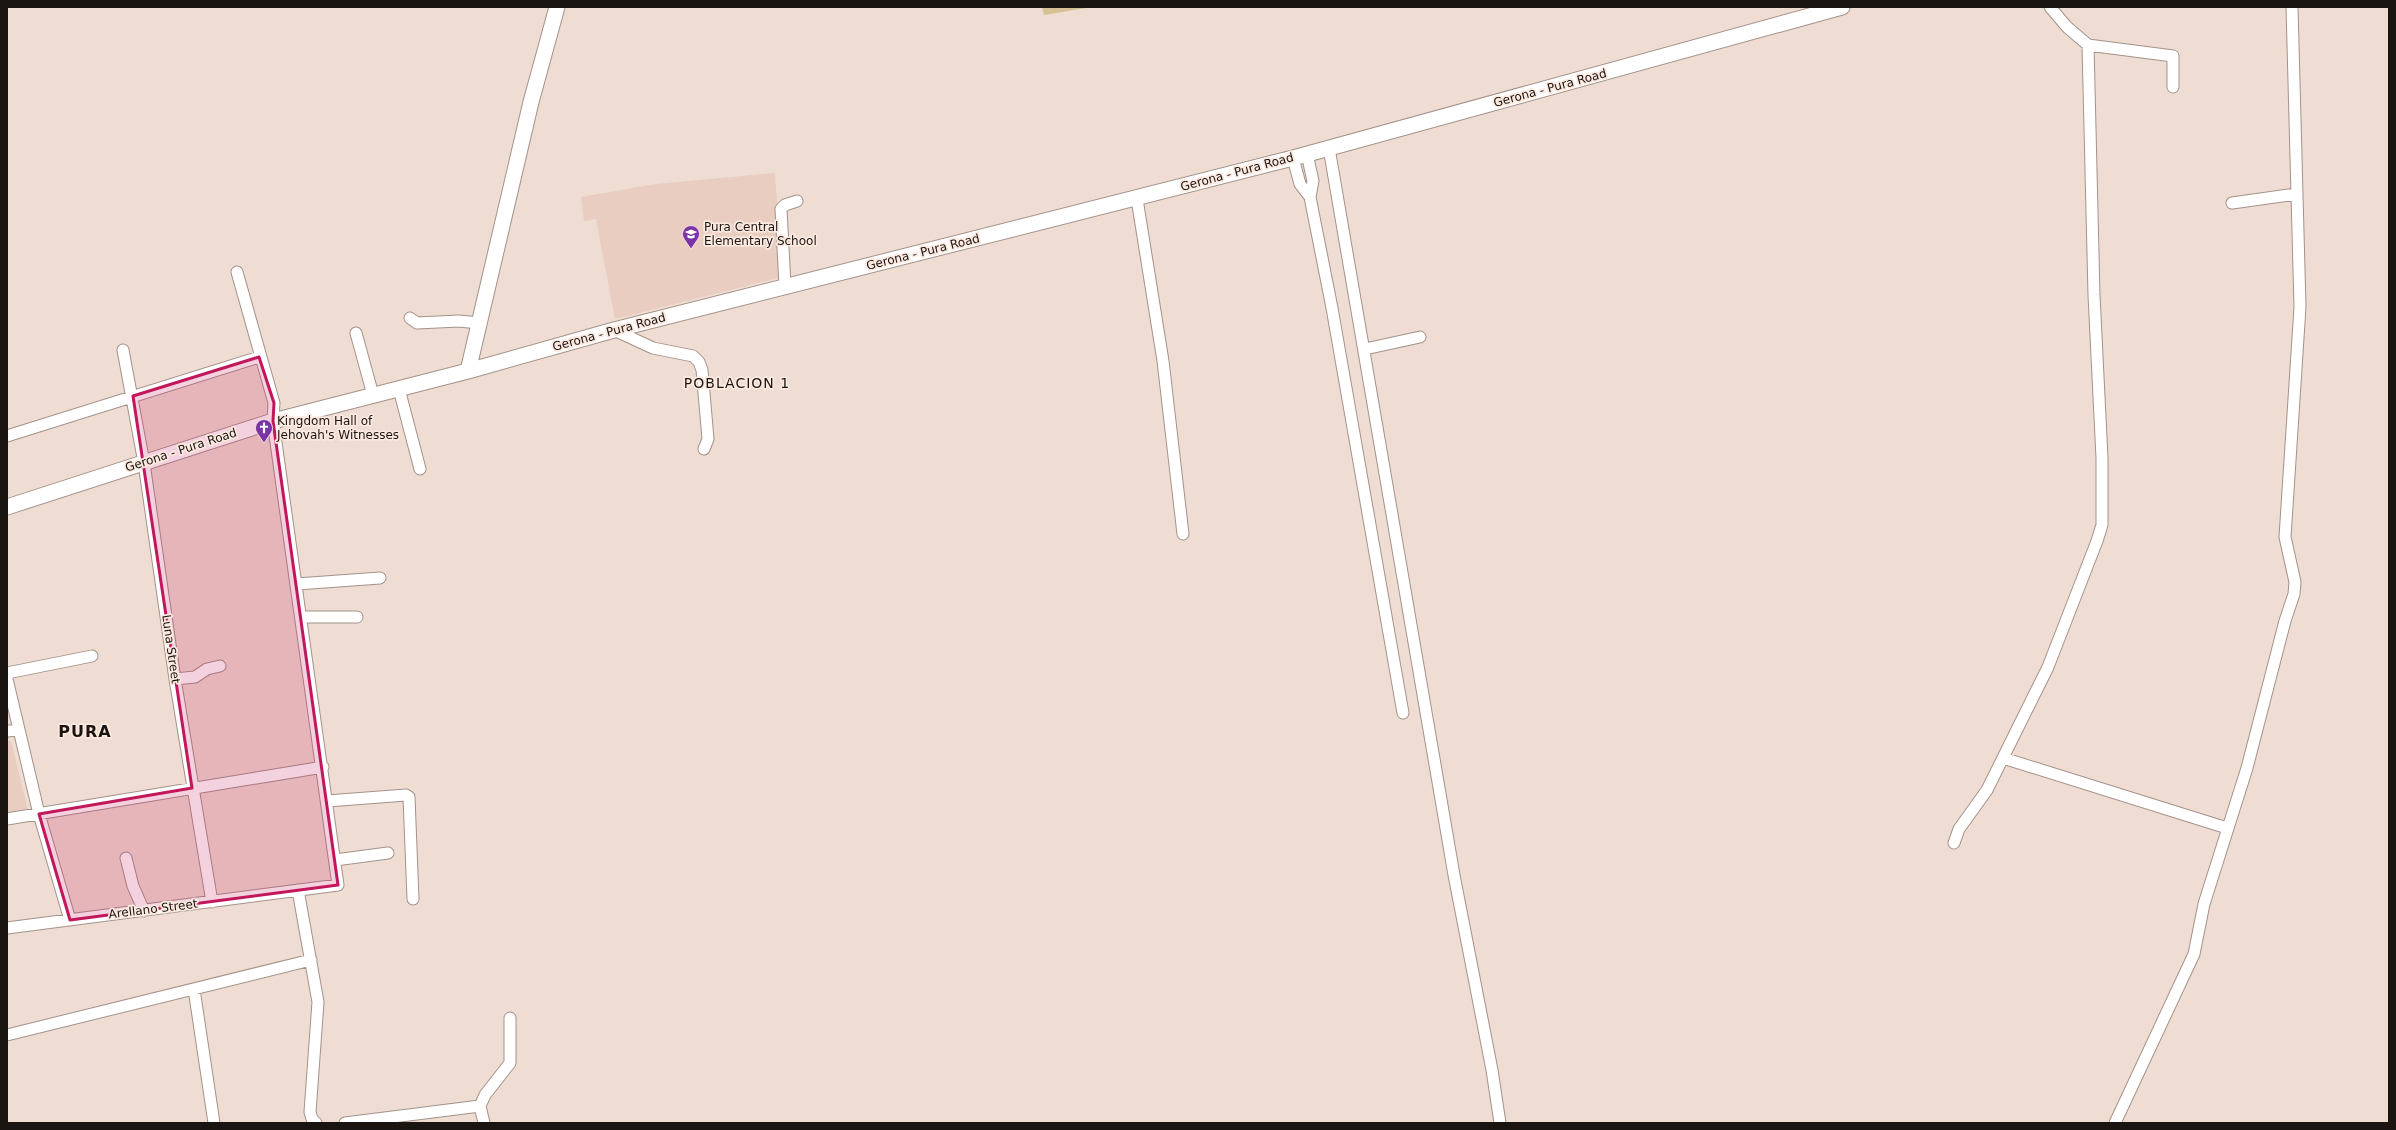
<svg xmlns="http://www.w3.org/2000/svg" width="2396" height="1130" font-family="'DejaVu Sans',sans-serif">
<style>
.built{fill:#e8cdc0}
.green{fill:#d6c194}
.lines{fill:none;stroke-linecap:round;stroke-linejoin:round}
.street-casing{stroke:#a4928a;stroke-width:13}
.secondary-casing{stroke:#a4928a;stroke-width:17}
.street{stroke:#fff;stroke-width:11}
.secondary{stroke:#fff;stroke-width:15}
.marked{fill:#c2185b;fill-opacity:0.2;stroke:#c2185b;stroke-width:3;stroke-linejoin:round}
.labels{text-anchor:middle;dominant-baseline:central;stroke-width:3.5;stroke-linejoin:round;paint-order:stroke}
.street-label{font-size:12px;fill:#1b1512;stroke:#fce9df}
.poi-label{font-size:12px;fill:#1b1512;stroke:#fce9df;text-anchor:start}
.quarter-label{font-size:14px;letter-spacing:1px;fill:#1b1512;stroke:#fce9df}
.district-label{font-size:16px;font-weight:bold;letter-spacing:1px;fill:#1b1512;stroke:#fce9df}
</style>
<rect width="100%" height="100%" fill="#efdcd2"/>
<path class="built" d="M 775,173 L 782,277 L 615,319 L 596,219 L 584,221 L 581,197 L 656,184 Z
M 7,741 L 11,741 L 28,810 L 7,813 Z"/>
<path class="green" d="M 1042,7 L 1092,7 L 1044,15 Z"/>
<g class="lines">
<defs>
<path id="street" d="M 2088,45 L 2173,56 L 2173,87
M 1329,148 L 1454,875 L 1492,1070 L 1500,1123
M 1307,154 L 1313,181 L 1310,197
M 1293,158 L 1300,184 L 1310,197 L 1332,308 L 1403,713
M 1137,199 L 1163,361 L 1183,534
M 2232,203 L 2296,194
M 785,286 L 781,209 L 785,205 L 797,201
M 410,318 L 417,323 L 459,321 L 479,323
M 614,330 L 653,348 L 693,356 L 699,362 L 702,370 L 708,439 L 704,449
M 356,333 L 373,395
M 1365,349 L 1420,337
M 123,350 L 144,463 L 175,679 L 212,902
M 399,389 L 420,469
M 7,436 L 259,357
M 297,584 L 380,578
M 301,617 L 357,617
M 7,673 L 92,656
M 7,679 L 39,814 L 70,920
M 175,679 L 195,677 L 207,669 L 220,666
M 7,731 L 19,730
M 2003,758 L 2227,828
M 327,801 L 406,795 L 409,797 L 413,899
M 7,819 L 323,767
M 1954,843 L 1959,829 L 1987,790 L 2048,667 L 2097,541 L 2102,525 L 2102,458 L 2094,295 L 2088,45 L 2067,27 L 2050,7
M 126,858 L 133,886 L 144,911
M 335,860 L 388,853
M 298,890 L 318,1002 L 310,1112 L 312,1119 L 316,1123
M 7,928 L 338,885 L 273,421 L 274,403 L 237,272
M 194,989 L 214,1123
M 7,1035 L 311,960
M 345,1123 L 480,1106
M 484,1123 L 480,1106 L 485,1095 L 510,1063 L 510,1018
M 2115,1123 L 2194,954 L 2204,904 L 2247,768 L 2285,621 L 2294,594 L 2295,582 L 2285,537 L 2300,307 L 2292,7"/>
<path id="secondary" d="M 468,371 L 531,102 L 557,7
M 7,507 L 273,421 L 468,371 L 614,330 L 1293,158 L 1842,7"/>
</defs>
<use href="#street" class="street-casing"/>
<use href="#secondary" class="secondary-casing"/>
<use href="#street" class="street"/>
<use href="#secondary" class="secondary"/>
</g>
<path class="marked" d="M 259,357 L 274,403 L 273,421 L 338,885 L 70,920 L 39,814 L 192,788 L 133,396 Z"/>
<defs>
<symbol id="school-pin" viewBox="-11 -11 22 30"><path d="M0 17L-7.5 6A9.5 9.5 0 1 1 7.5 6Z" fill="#7b34a7" stroke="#fce9df"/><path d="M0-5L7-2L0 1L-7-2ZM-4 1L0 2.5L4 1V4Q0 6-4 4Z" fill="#fff"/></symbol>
<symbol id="church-pin" viewBox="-11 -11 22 30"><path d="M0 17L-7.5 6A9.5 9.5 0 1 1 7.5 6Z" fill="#7b34a7" stroke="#fce9df"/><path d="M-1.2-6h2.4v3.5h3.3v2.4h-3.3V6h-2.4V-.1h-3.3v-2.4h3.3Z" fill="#fff"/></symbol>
</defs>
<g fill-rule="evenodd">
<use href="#school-pin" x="681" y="224" width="20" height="27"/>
<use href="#church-pin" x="254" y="418" width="20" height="27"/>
</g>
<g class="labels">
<g class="street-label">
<text transform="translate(1550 88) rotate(-15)">Gerona - Pura Road</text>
<text transform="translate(1237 172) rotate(-15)">Gerona - Pura Road</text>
<text transform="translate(923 252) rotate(-14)">Gerona - Pura Road</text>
<text transform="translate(609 332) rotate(-15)">Gerona - Pura Road</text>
<text transform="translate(181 450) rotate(-18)">Gerona - Pura Road</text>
<text transform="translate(171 649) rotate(82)">Luna Street</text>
<text transform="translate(153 909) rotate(-7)">Arellano Street</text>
</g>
<g class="poi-label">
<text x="704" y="227">Pura Central<tspan x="704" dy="14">Elementary School</tspan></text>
<text x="277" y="421">Kingdom Hall of<tspan x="277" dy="14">Jehovah's Witnesses</tspan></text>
</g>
<g class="quarter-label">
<text x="737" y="383">POBLACION 1</text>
</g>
<g class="district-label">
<text x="85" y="731">PURA</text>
</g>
</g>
<rect width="2396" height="1130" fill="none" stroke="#1b1512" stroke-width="16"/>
</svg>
